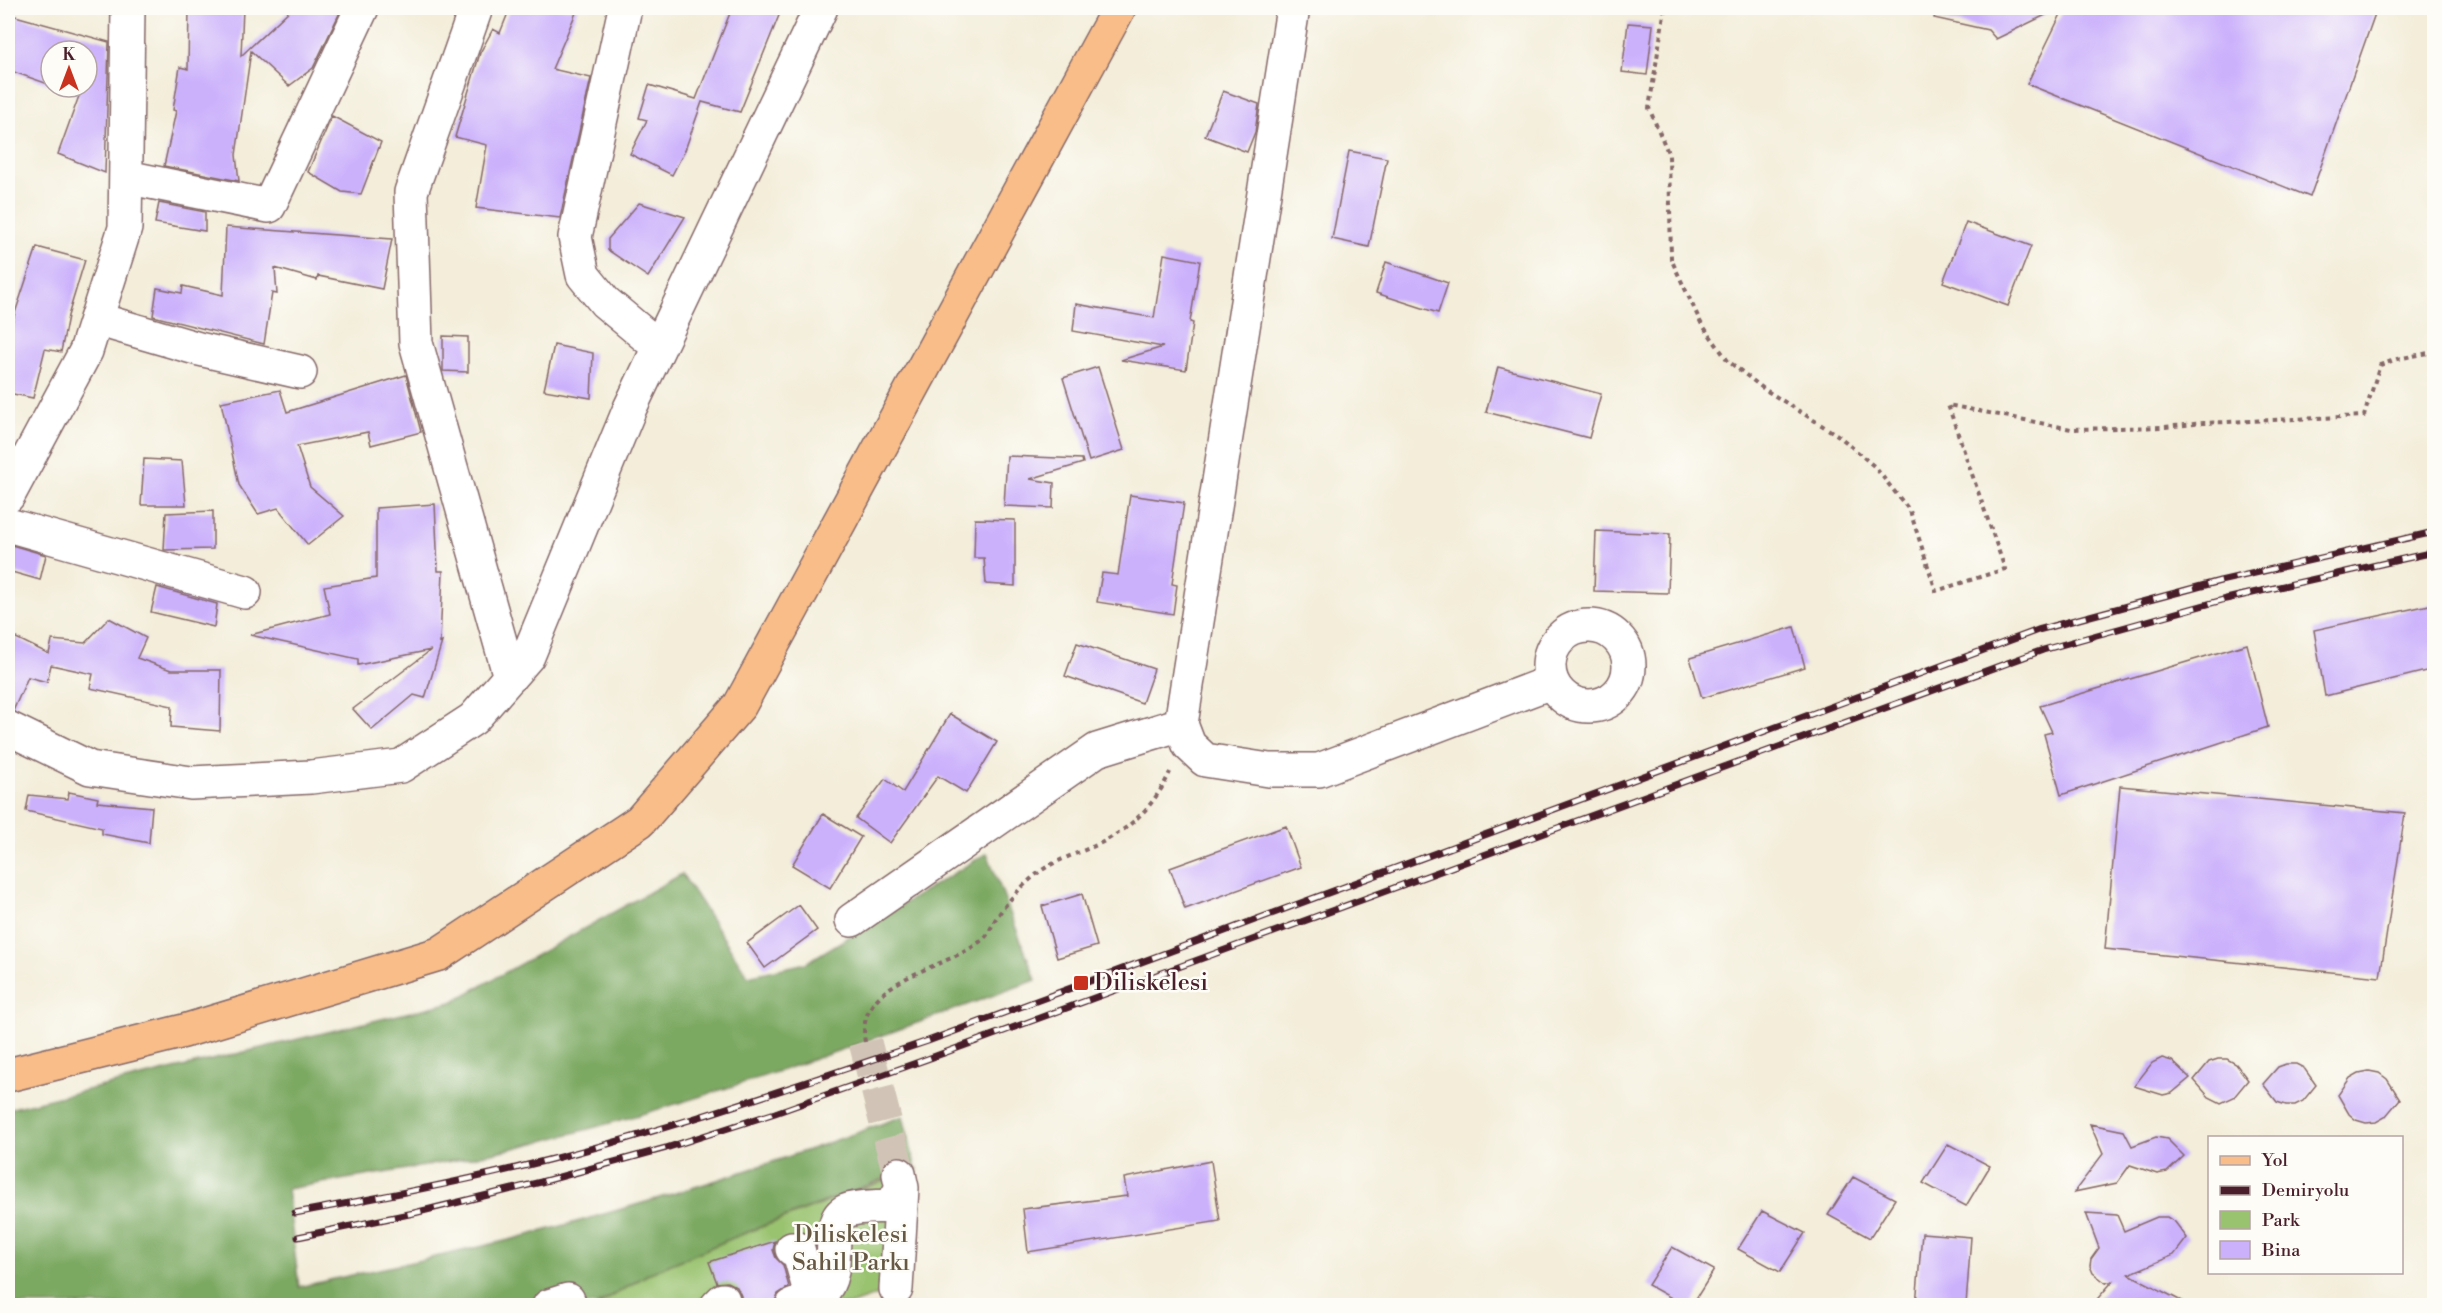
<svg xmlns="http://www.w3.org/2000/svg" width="2442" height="1313" font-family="'Libre Bodoni',serif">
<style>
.green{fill:#9ac370;stroke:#72714e;stroke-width:1.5}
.forest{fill:#7ba962;stroke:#626446;stroke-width:1.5}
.building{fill:#cbb0fc}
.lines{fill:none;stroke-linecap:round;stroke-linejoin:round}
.minor-tunnel{stroke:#d1c4b6;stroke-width:33;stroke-dasharray:33 16;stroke-linecap:butt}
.minor-casing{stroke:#856768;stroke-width:36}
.major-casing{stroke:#856768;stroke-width:36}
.path{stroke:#856768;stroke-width:4;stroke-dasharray:4.5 4.5;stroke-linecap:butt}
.minor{stroke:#fff;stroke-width:33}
.major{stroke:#f8bd88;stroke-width:33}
.rail-casing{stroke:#4a1f2b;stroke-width:7}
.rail{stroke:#fdfcf7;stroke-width:4.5;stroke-dasharray:14;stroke-linecap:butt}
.poi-dot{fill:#c8321e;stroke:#fdfcf7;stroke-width:2}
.labels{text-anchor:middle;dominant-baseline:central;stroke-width:5;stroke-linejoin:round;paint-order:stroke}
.poi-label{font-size:24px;fill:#4a1f2b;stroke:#fdfcf7;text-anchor:start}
.park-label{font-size:24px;fill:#665843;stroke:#fdfcf7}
</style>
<rect width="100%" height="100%" fill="#fdfcf7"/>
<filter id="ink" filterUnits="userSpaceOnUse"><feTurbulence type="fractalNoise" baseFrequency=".0167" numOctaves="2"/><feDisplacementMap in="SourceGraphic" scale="12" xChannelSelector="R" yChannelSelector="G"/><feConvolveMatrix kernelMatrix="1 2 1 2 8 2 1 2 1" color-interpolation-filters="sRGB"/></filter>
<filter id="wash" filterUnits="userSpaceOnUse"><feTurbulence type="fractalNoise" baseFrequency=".008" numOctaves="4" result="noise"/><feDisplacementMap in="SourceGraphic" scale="24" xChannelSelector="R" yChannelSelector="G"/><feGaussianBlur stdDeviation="1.35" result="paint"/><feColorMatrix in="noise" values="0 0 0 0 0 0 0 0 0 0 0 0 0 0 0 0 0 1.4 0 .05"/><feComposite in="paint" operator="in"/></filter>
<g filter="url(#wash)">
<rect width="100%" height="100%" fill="#f3edd9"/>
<path class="green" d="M 918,1168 L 904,1286 L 849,1305 L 597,1306 L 650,1273 L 735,1237 Z"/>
<path class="forest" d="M 987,853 L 1036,980 C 863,1043 689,1107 510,1149 C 437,1166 361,1176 287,1189 L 299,1287 C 372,1270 445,1256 517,1238 C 648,1204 776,1163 903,1116 L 916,1169 L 878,1181 L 735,1237 L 650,1273 L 597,1305 L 578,1305 L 572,1292 L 524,1306 L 8,1305 L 8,1109 L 452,1002 L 682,874 L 748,976 L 806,963 Z"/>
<g id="blocks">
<path class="building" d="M 189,8 L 243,8 L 241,56 L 292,8 L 342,8 L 313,68 L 289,86 L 251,51 L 236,155 L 239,181 L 164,166 L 176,111 L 173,110 L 180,67 L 188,69 Z
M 510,8 L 578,8 L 552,69 L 591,78 L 560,218 L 476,208 L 487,145 L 455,137 L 480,53 L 493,29 L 500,33 Z
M 732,8 L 782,8 L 740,112 L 702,102 L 685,150 L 672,175 L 630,154 L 647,120 L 639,118 L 649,85 L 696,99 Z
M 1936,8 L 2060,8 L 1996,39 L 1988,30 L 1934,18 Z
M 2064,8 L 2377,8 L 2310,197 L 2027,84 Z
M 8,14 L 109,42 L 105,173 L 58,154 L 79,96 L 56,87 L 87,87 L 87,51 L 51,51 L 51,85 L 8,70 Z
M 1628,23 L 1653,25 L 1647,75 L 1622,72 Z
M 1223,91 L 1259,104 L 1255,132 L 1247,152 L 1205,136 Z
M 332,116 L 381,142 L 361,194 L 342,192 L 308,172 Z
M 1349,151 L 1387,158 L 1369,247 L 1332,239 Z
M 159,203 L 205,212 L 205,231 L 155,223 Z
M 639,203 L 685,217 L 648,277 L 608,250 L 608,239 Z
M 1966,222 L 2031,246 L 2008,306 L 1943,282 Z
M 226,227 L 392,239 L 382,289 L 318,276 L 317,280 L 275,268 L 277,294 L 272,293 L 264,344 L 153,316 L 157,288 L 182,293 L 183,286 L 223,295 Z
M 37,247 L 85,260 L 68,316 L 61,352 L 45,349 L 33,398 L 8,393 L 8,334 Z
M 1164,254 L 1200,261 L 1190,322 L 1193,323 L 1186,370 L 1121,360 L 1163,347 L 1073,331 L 1076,304 L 1154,318 Z
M 1386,262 L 1448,283 L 1438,313 L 1376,293 Z
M 443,336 L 468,337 L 468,372 L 443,371 Z
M 554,345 L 593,353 L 591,398 L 544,390 Z
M 1098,367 L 1124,450 L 1089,461 L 1063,378 Z
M 1498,367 L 1601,394 L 1589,438 L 1486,412 Z
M 406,375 L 421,432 L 371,445 L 368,432 L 297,446 L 310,487 L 344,516 L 308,545 L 278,508 L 258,514 L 239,485 L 221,402 L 280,390 L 287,412 Z
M 1007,456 L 1082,459 L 1083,463 L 1030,479 L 1054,483 L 1053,508 L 1004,506 Z
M 144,459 L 182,461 L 186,505 L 141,505 Z
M 1130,495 L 1184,503 L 1172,584 L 1177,585 L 1173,614 L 1097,602 L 1102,573 L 1118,575 Z
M 435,504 L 438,571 L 443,571 L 440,643 L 442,642 L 425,698 L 414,695 L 372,730 L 353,709 L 431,650 L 358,665 L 358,659 L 250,635 L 330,614 L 324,586 L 376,578 L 376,508 Z
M 213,511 L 213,549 L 164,550 L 166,513 Z
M 975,519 L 1015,520 L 1015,586 L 986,584 L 984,558 L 974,558 Z
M 1596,531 L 1670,534 L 1668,593 L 1594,591 Z
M 8,544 L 46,555 L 40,580 L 8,571 Z
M 157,587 L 217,604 L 214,627 L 151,612 Z
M 2434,604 L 2434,669 L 2325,696 L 2314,630 Z
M 109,618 L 146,638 L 137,658 L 171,670 L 221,670 L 220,731 L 171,727 L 172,706 L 90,688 L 93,674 L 51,665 L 47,682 L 28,677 L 13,711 L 8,709 L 8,634 L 49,654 L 52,640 L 85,643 Z
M 1794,627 L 1805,667 L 1702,698 L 1690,658 Z
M 1077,643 L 1154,669 L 1142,703 L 1065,676 Z
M 2247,644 L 2268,727 L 2061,795 L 2044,734 L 2052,732 L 2040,706 Z
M 950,714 L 997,742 L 966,793 L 938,776 L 890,843 L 856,818 L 885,779 L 903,792 Z
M 2120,786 L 2405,813 L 2380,977 L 2105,949 Z
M 69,792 L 98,798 L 97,802 L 152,807 L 149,843 L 102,834 L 102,828 L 26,811 L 29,795 L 68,799 Z
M 823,814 L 861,837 L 830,888 L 792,865 Z
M 1286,826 L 1301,867 L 1185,909 L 1170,868 Z
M 1082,894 L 1097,946 L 1057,958 L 1042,906 Z
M 799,905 L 817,930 L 765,968 L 747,943 Z
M 2162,1058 L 2172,1061 L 2190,1078 L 2172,1093 L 2163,1095 L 2134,1086 L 2152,1063 Z
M 2218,1059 L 2227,1059 L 2236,1064 L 2248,1080 L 2234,1097 L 2221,1103 L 2209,1097 L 2194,1080 L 2209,1062 Z
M 2286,1064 L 2296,1064 L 2304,1068 L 2316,1085 L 2303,1101 L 2295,1105 L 2286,1105 L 2277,1102 L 2263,1084 L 2278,1067 Z
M 2369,1071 L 2379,1073 L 2387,1079 L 2400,1099 L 2385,1117 L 2376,1122 L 2366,1123 L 2356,1120 L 2349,1114 L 2338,1095 L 2350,1078 L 2359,1073 Z
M 2090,1124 L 2124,1131 L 2132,1146 L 2156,1137 L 2167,1139 L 2184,1156 L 2167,1172 L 2157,1174 L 2130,1165 L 2117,1183 L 2074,1192 L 2103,1154 Z
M 1948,1144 L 1990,1166 L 1966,1206 L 1923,1183 Z
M 1211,1161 L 1220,1221 L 1028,1252 L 1023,1209 L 1127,1196 L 1124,1178 Z
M 1853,1177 L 1895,1199 L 1870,1238 L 1828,1215 Z
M 1762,1211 L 1805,1233 L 1780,1272 L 1738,1249 Z
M 2086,1213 L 2117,1215 L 2124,1231 L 2157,1217 L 2167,1217 L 2175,1222 L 2187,1238 L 2174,1255 L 2129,1274 L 2189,1305 L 2092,1305 L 2113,1281 L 2106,1283 L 2093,1273 L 2090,1266 L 2091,1259 L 2099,1248 Z
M 1922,1233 L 1971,1237 L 1966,1305 L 1916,1305 Z
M 775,1241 L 773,1250 L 776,1258 L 783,1265 L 789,1287 L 778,1294 L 774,1304 L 741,1305 L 741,1296 L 737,1287 L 727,1282 L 717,1283 L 709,1262 Z
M 1672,1247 L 1714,1270 L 1692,1305 L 1684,1305 L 1648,1285 Z"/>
</g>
</g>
<g filter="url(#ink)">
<use href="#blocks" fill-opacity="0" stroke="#856768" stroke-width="1.5"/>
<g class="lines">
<path class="minor-tunnel" d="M 865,1042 L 899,1174"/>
<defs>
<path id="minor" d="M 476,8 L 411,192 L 416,343 L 510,677
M 625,8 L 575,237 L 583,275 L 605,302 L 659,347
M 1293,8 L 1181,724 L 1189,745 L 1205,760 L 1269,770 L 1319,770 L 1551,682
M 126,177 L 269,206 L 362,8
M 96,319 L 199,349 L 300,372
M 8,496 L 86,351 L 125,228 L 128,8
M 8,525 L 245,592
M1549 666a40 40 0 1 1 80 0a40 40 0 1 1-80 0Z
M 8,728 L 90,768 L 191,783 L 311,777 L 401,766 L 473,719 L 528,656 L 630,408 L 821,8
M 852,920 L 1097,750 L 1181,724
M 792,1249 L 798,1249 L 812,1299
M 896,1289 L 902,1188
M 549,1306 L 568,1300 L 570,1306
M 717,1306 L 723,1300
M 792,1306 C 802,1302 814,1300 822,1292 C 844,1272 823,1221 846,1211 C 858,1206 875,1207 888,1206 L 893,1203 L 902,1188 L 899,1174"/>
<path id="major" d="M 8,1075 L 184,1031 L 439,954 L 640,821 L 740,705 L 1119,8"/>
</defs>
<use href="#minor" class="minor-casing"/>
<use href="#major" class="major-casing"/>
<path class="path" d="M 1665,8 L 1649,108 L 1669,155 L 1671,259 L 1701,323 L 1728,361 L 1764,389 L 1839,436 L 1875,467 L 1910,511 L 1936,591 L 2005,569 L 1948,405 L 2071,429 L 2165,427 L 2204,423 L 2364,416 L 2380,365 L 2397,359 L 2434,352
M 865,1042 C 854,978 945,971 982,940 C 989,935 992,924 997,917 C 1007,902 1019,889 1033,877 C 1056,857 1085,853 1110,838 C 1137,823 1158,799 1170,772"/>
<use href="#minor" class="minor"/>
<use href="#major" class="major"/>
<defs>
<path id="rail" d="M 295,1213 C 376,1198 457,1183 536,1163 C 669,1130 798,1085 928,1041 L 2038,630 L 2220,581 L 2434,532
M 298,1237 L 414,1213 L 541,1182 L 666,1148 L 775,1113 L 933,1057 L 2043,650 L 2226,599 L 2434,552"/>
</defs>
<use href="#rail" class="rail-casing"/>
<use href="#rail" class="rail"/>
</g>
</g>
<rect class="poi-dot" x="1073" y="975" width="16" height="16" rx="3"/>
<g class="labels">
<g class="poi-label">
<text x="1094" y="983">Diliskelesi</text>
</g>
<g class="park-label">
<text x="851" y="1235">Diliskelesi<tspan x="851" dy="28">Sahil Parkı</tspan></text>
</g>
</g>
<rect width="2442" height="1313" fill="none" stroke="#fdfcf7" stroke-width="30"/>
<rect x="2208" y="1136" width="195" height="138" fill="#fdfcf7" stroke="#b5a4a5" stroke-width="1.5"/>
<rect x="2220" y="1156" width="30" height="9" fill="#f8bd88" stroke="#b5a4a5" stroke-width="1.5"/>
<text x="2262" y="1166" font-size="18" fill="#4a1f2b">Yol</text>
<rect x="2220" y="1186" width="30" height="9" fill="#4a1f2b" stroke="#b5a4a5" stroke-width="1.5"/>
<text x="2262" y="1196" font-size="18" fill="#4a1f2b">Demiryolu</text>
<rect x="2220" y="1211" width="30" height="18" fill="#9ac370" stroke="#b5a4a5" stroke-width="1.5"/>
<text x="2262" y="1226" font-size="18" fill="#4a1f2b">Park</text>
<rect x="2220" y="1241" width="30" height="18" fill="#cbb0fc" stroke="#b5a4a5" stroke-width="1.5"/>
<text x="2262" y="1256" font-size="18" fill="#4a1f2b">Bina</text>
<g transform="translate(69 69)"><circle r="28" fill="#fdfcf7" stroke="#b5a4a5" stroke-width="1.5"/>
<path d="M0-4.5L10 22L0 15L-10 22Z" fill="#c8321e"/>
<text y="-9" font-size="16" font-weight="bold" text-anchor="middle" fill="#4a1f2b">K</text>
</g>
</svg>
